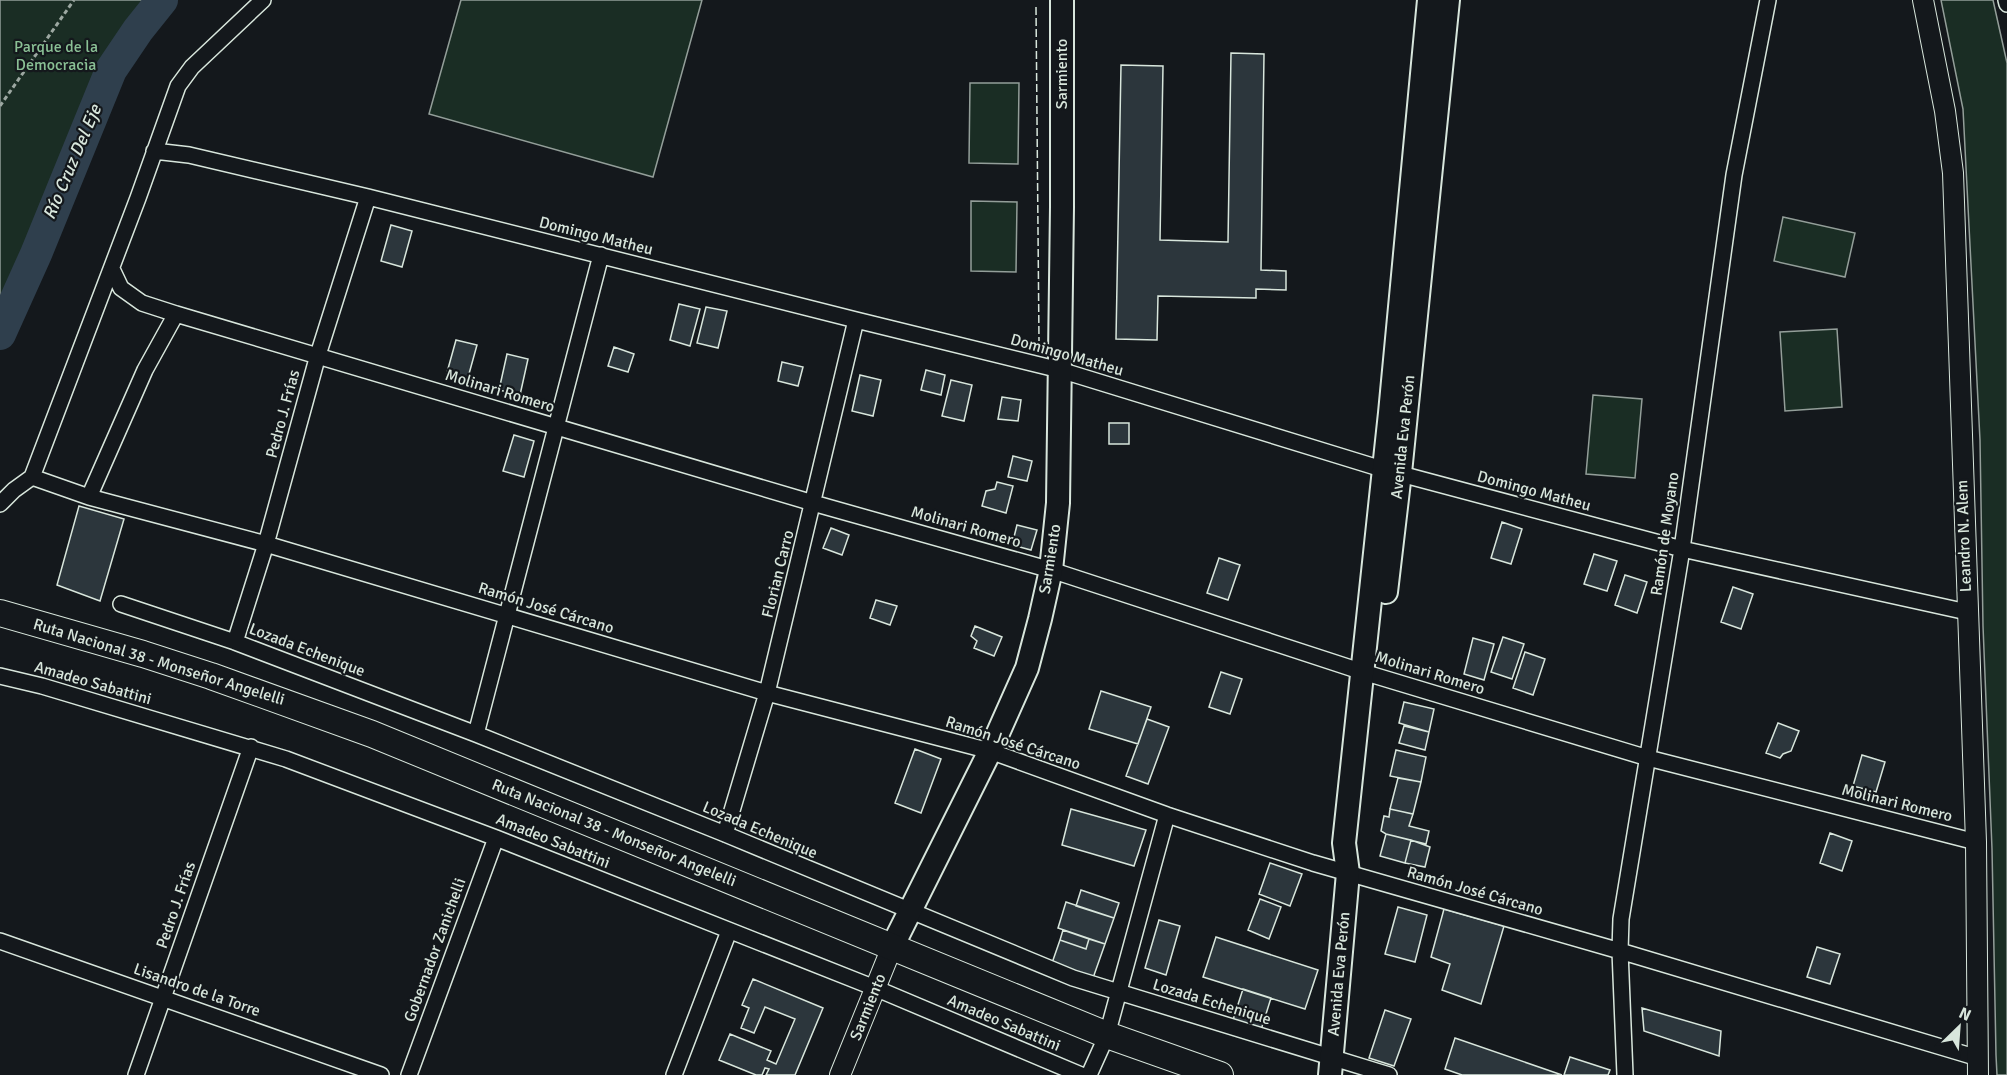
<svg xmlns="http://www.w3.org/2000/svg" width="2007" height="1075" font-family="Signika,sans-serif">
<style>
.green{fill:#1a2d24;stroke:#939e99;stroke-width:1.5}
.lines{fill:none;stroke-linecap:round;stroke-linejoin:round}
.river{stroke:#2f3f4d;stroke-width:32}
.building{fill:#2c363c;stroke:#d8e6dc;stroke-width:1.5}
.minor-casing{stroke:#d8e6dc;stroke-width:18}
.tertiary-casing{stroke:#d8e6dc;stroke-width:22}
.secondary-casing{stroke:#d8e6dc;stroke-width:26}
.trunk-casing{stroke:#d8e6dc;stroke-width:28}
.path{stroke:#9da8a2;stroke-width:3;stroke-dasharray:4.5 3;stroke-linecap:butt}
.minor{stroke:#14181c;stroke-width:15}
.tertiary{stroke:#14181c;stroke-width:20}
.secondary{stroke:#14181c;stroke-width:22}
.trunk{stroke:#14181c;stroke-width:26}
.fence{stroke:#d8e6dc;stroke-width:1.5;stroke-dasharray:8 3;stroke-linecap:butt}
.labels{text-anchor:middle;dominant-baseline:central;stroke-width:4.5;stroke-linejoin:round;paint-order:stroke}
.park-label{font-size:16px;fill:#8ac095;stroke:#14181c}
.street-label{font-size:16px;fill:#d8e6dc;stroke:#14181c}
.water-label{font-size:18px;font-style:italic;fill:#d8e6dc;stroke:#14181c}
</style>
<rect width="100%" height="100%" fill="#14181c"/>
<path class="green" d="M 0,0 L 162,0 L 138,30 L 111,70 L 36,254 L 0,334 Z
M 461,0 L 702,0 L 653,177 L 429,114 Z
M 1941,0 L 1993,0 L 2007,63 L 2007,1075 L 1997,1075 L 1996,1055 L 1992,849 L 1983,626 L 1980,440 L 1963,109 Z
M 970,83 L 1019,83 L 1018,164 L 969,163 Z
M 971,201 L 1017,202 L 1016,272 L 971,271 Z
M 1783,217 L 1855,233 L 1845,277 L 1774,261 Z
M 1837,329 L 1842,407 L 1785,411 L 1780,332 Z
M 1593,395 L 1642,399 L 1635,478 L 1586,474 Z"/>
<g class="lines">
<path class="river" d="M 0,334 L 36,254 L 111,70 L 138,30 L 162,0"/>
</g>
<path class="building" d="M 1231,53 L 1264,54 L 1261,270 L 1286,271 L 1286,290 L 1256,289 L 1256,298 L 1158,296 L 1157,340 L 1116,339 L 1121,65 L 1163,66 L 1160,240 L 1228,242 Z
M 391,225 L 412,231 L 402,267 L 381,261 Z
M 679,304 L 700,309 L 690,346 L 670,340 Z
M 706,307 L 727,311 L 718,348 L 697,343 Z
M 456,340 L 477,345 L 467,381 L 446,376 Z
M 614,347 L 634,354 L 628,372 L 608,366 Z
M 507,354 L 528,359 L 520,395 L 499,390 Z
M 782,362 L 803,367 L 798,386 L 778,381 Z
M 926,370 L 945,375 L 941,395 L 921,390 Z
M 860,375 L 881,380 L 873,416 L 852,411 Z
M 951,380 L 972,385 L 964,421 L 942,416 Z
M 1002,397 L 1021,400 L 1018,421 L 998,419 Z
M 1109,423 L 1129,423 L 1129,444 L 1109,444 Z
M 514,435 L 534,441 L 524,477 L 503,471 Z
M 1013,456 L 1032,461 L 1027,481 L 1008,477 Z
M 997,482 L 1013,486 L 1006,513 L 982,506 L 986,491 L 995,489 Z
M 79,506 L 124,519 L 100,601 L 57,585 Z
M 1502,522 L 1522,529 L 1511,564 L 1491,558 Z
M 1017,525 L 1037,530 L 1031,550 L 1012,545 Z
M 831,528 L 849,535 L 842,555 L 823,548 Z
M 1594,554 L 1617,561 L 1607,591 L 1584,584 Z
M 1219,558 L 1240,565 L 1228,600 L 1207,593 Z
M 1625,575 L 1647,582 L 1637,613 L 1615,605 Z
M 1733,587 L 1753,594 L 1741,629 L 1721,622 Z
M 876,600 L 897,606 L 890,625 L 870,618 Z
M 975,626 L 1002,637 L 994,656 L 974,648 L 977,641 L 971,636 Z
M 1503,637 L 1524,644 L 1512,679 L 1491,672 Z
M 1473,638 L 1494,644 L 1484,680 L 1464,674 Z
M 1525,652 L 1545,659 L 1533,695 L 1513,688 Z
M 1221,672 L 1242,679 L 1230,714 L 1209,707 Z
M 1101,691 L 1151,707 L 1138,744 L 1089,729 Z
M 1404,702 L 1434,709 L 1429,732 L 1399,723 Z
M 1147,719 L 1169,727 L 1148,784 L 1126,776 Z
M 1778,723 L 1799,731 L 1791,751 L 1783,754 L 1780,758 L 1766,753 Z
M 1404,726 L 1429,732 L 1425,750 L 1399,743 Z
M 915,749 L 941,759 L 921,813 L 895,803 Z
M 1396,750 L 1426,757 L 1421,782 L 1390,776 Z
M 1862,755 L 1885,762 L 1876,792 L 1853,786 Z
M 1398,778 L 1421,782 L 1413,814 L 1390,809 Z
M 1071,809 L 1146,830 L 1134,866 L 1062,845 Z
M 1390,809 L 1413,814 L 1409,826 L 1429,831 L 1426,844 L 1386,834 L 1381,831 L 1384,816 L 1389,817 Z
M 1830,833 L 1852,841 L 1842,871 L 1820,863 Z
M 1386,834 L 1411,840 L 1405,863 L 1380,856 Z
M 1411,840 L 1430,847 L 1425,867 L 1405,863 Z
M 1270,863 L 1302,874 L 1290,906 L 1259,894 Z
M 1081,890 L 1119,903 L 1114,918 L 1076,906 Z
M 1260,899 L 1281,907 L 1269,939 L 1248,930 Z
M 1066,902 L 1114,918 L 1105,944 L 1058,928 Z
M 1398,907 L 1427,915 L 1415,962 L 1385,954 Z
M 1444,909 L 1504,926 L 1481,1004 L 1442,990 L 1450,964 L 1431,957 Z
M 1159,920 L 1180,926 L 1166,975 L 1145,968 Z
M 1063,930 L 1089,939 L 1086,949 L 1060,940 Z
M 1216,937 L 1318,970 L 1305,1009 L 1203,977 Z
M 1089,939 L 1105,944 L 1093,978 L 1052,963 L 1060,940 L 1086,949 Z
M 1817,947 L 1840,954 L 1830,984 L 1807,977 Z
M 753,979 L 823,1008 L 795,1075 L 766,1075 L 769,1069 L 765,1068 L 762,1075 L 756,1075 L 719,1060 L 730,1034 L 771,1051 L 767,1060 L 776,1064 L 795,1019 L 765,1007 L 754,1033 L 741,1028 L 749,1008 L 742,1005 Z
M 1243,989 L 1271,998 L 1261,1030 L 1233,1020 Z
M 1642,1008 L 1721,1031 L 1719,1056 L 1644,1031 Z
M 1385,1010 L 1411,1019 L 1394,1066 L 1369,1058 Z
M 1455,1038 L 1562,1075 L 1462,1075 L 1445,1069 Z
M 1570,1057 L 1610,1070 L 1608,1075 L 1564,1075 Z"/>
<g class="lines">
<defs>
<path id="minor" d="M 2006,0 L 2007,4
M 154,151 L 189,155 L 368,197 L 856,320 L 1060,370 L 1382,469 L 1682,549 L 1967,612
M 112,269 L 121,288 L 142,303 L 176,314
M 32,477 L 89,497 L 266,544 L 767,693 L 990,751 L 1167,815 L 1313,863 L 1620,951 L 1978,1058
M 89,497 L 145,370 L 176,314 L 813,503 L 1051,570 L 1363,672 L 1648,758 L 1976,842
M 0,504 L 14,490 L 32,477 L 138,198 L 178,86 L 192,67 L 263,0
M 121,604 L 235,642 L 476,734 L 725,834 L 1073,978 L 1389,1075
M 235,642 L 266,544 L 318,355 L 368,197
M 0,676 L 42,686 L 286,759 L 496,838 L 875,988 L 1081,1075
M 476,734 L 601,255
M 725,834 L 767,693 L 856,320
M 0,941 L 381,1075
M 136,1075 L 251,747
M 409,1075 L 496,838
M 674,1075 L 729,931
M 1089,1075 L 1107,1035 L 1167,815
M 1625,1075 L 1620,951 L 1621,919 L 1682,549 L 1734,175 L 1768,0"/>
<path id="tertiary" d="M 1923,0 L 1945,111 L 1953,173 L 1976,842 L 1978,1075
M 840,1075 L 892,947"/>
<path id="secondary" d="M 1386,592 L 1400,473 L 1448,0
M 892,947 L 990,751 L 1027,668 L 1040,619 L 1051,570 L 1058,503 L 1062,207 L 1062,0
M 1330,1075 L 1348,873 L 1344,843 L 1390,413 L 1429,0"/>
<path id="trunk" d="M 0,613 L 143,654 L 211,676 L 372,734 L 1107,1035 L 1220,1075"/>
</defs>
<use href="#minor" class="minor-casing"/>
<use href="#tertiary" class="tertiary-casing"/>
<use href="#secondary" class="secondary-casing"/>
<use href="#trunk" class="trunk-casing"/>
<path class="path" d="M 0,106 L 74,0"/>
<use href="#minor" class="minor"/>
<use href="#tertiary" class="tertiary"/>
<use href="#secondary" class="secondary"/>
<use href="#trunk" class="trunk"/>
<path class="fence" d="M 1036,7 L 1039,341"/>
</g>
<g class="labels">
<g class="park-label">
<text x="56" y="47">Parque de la<tspan x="56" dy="18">Democracia</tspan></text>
</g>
<g class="street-label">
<text transform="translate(1062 74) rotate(-90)">Sarmiento</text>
<text transform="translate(596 236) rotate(14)">Domingo Matheu</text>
<text transform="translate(1067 355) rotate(16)">Domingo Matheu</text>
<text transform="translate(500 391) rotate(17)">Molinari Romero</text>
<text transform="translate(283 414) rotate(-75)">Pedro J. Frías</text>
<text transform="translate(1403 437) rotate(-84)">Avenida Eva Perón</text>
<text transform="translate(1534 491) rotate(15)">Domingo Matheu</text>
<text transform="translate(966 527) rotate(16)">Molinari Romero</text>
<text transform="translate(1665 534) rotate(-82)">Ramón de Moyano</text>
<text transform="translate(1964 536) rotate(-92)">Leandro N. Alem</text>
<text transform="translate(1050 559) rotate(-81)">Sarmiento</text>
<text transform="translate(778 574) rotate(-76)">Florian Carro</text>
<text transform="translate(546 608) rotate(17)">Ramón José Cárcano</text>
<text transform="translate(307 650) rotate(21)">Lozada Echenique</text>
<text transform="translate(159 662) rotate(17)">Ruta Nacional 38 - Monseñor Angelelli</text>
<text transform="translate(1430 673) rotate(17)">Molinari Romero</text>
<text transform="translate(93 683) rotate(16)">Amadeo Sabattini</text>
<text transform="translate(1013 743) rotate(18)">Ramón José Cárcano</text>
<text transform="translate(1897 803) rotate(14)">Molinari Romero</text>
<text transform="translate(760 830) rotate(23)">Lozada Echenique</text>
<text transform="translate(614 833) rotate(22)">Ruta Nacional 38 - Monseñor Angelelli</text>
<text transform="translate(553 841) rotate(22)">Amadeo Sabattini</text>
<text transform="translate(1475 891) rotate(16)">Ramón José Cárcano</text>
<text transform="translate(176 905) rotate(-71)">Pedro J. Frías</text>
<text transform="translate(435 950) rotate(-70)">Gobernador Zanichelli</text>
<text transform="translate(1339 974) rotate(-85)">Avenida Eva Perón</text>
<text transform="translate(197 990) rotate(19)">Lisandro de la Torre</text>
<text transform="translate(1212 1002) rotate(17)">Lozada Echenique</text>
<text transform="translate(868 1007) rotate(-68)">Sarmiento</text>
<text transform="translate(1004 1023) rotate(23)">Amadeo Sabattini</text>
</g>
<g class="water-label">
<text transform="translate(72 162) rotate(-67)">Río Cruz Del Eje</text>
</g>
</g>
<g transform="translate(1959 1027) rotate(25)" stroke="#14181c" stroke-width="4.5" paint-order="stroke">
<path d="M0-4.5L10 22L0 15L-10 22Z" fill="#d8e6dc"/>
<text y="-9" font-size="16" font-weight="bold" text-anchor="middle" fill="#d8e6dc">N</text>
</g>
</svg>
